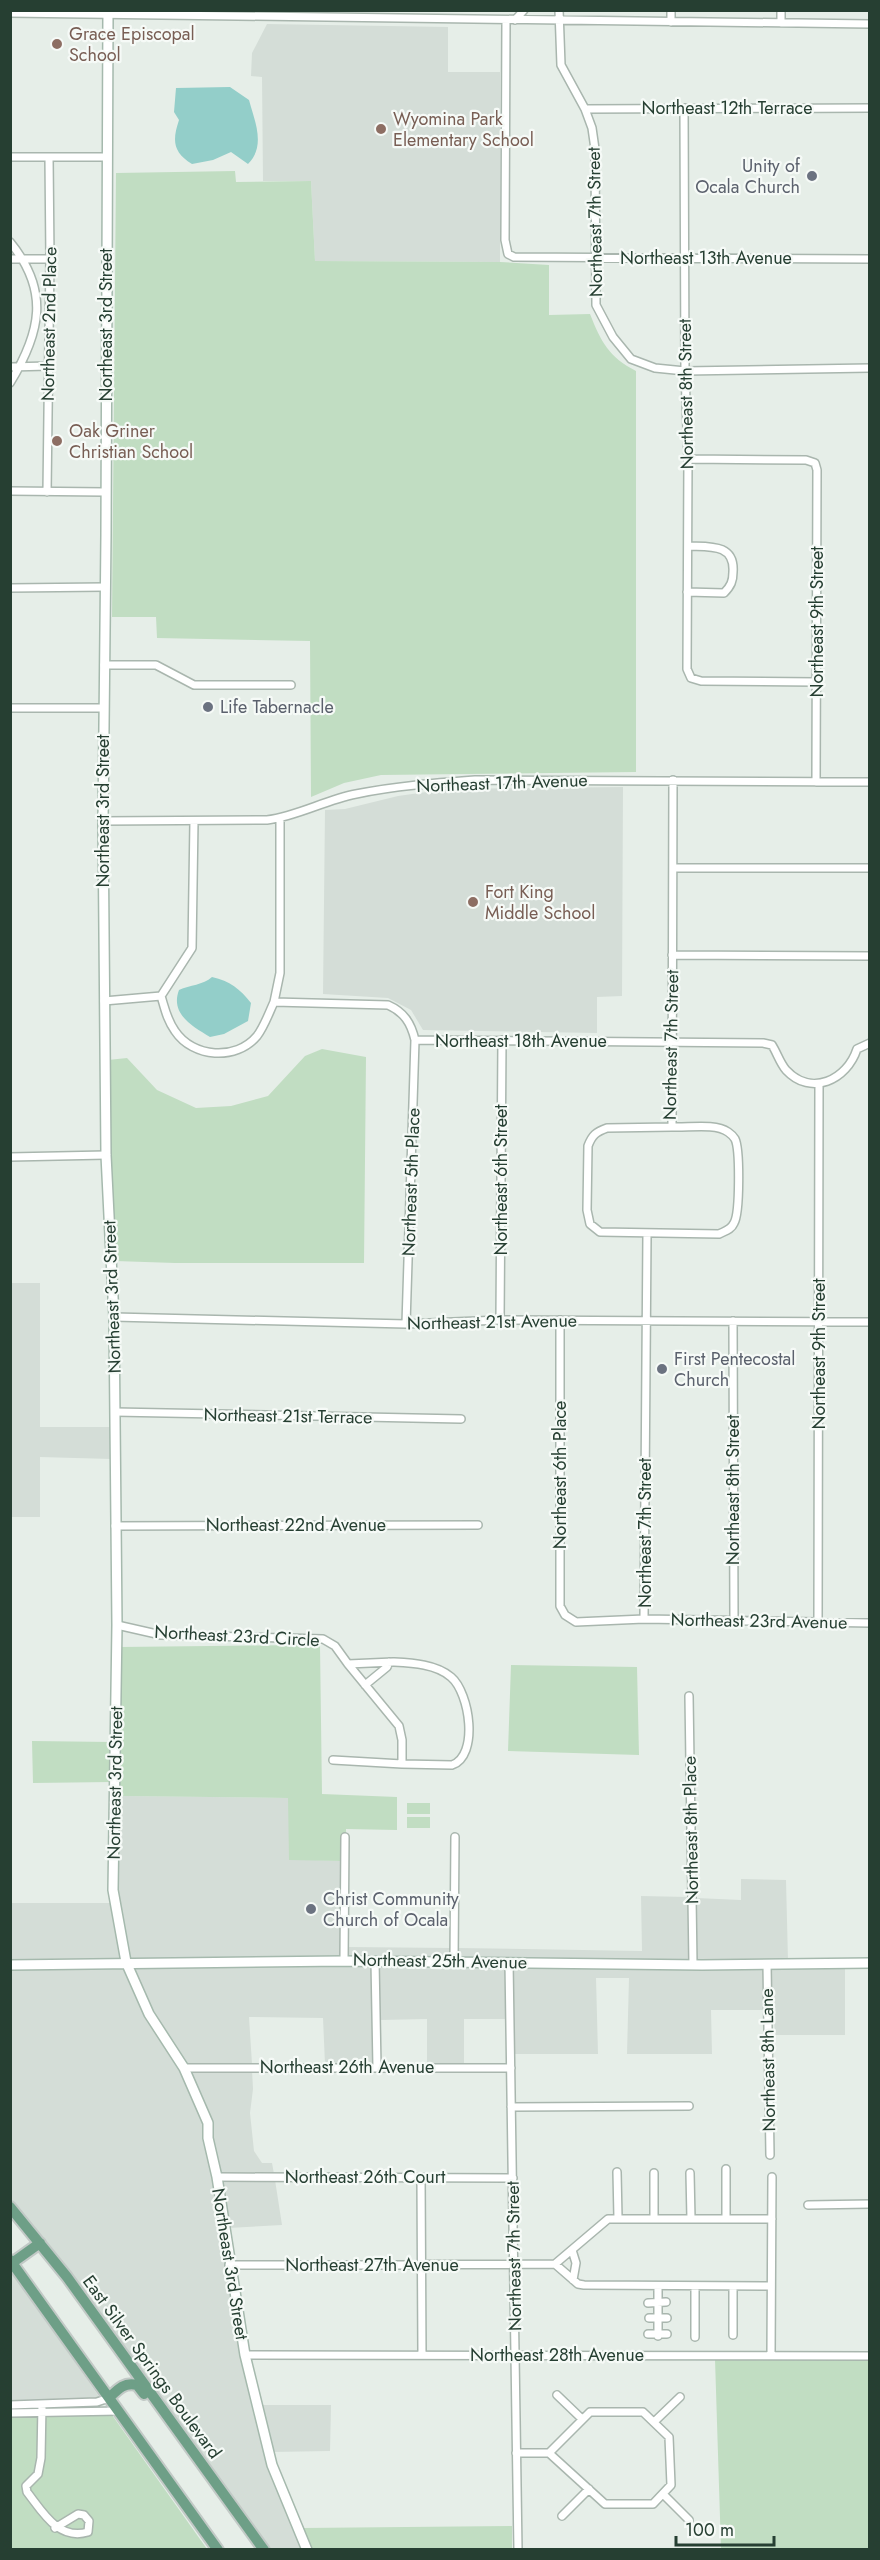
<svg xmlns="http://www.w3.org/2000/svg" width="880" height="2560" font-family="Jost,sans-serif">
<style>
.built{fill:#d4ddd7}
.green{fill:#c1ddc2}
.water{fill:#93cec9}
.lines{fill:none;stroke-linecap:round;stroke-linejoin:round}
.street-casing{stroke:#a9b6ae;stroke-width:10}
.secondary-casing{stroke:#a5b9ad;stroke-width:12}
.primary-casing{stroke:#c2c9c6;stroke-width:14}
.street{stroke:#fff;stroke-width:7}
.secondary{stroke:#fff;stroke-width:9}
.primary{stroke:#6e9f87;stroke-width:10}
.education-dot{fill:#8d6e63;stroke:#f6faf7;stroke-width:2}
.worship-dot{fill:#6b7280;stroke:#f6faf7;stroke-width:2}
.labels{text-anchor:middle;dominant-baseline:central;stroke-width:4.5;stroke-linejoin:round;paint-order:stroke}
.education-label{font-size:18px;fill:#785e54;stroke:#f6faf7;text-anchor:start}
.street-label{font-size:18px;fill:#263f32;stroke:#f6faf7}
.worship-label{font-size:18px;fill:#5b616d;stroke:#f6faf7;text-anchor:start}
</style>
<rect width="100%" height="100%" fill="#e6eee8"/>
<path class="built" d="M 267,24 L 448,27 L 448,72 L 500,72 L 500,262 L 315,261 L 311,181 L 263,181 L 262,77 L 251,76 L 252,53 Z
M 623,787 L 622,996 L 597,997 L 597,1033 L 423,1030 L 411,1010 L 388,998 L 323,994 L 325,810 L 345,809 L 398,796 L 448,789 Z
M 10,1283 L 40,1283 L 40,1427 L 111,1427 L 111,1459 L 40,1457 L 40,1517 L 11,1517 Z
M 118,1796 L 289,1798 L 289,1859 L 341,1861 L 340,1957 L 130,1959 L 117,1890 Z
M 741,1879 L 786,1880 L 788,1961 L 696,1961 L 696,1898 L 741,1900 Z
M 641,1896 L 688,1897 L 689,1961 L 458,1958 L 458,1948 L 642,1951 Z
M 10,1903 L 112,1903 L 122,1959 L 11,1962 Z
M 348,1947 L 450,1948 L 450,1958 L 348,1957 Z
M 371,1964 L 373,2064 L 325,2064 L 323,2018 L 249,2017 L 252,2064 L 187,2065 L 153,2013 L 132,1965 Z
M 378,1964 L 505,1965 L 506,2019 L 464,2019 L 464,2064 L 427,2064 L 427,2019 L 380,2020 Z
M 123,1966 L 182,2072 L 204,2124 L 241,2358 L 303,2549 L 268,2549 L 45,2243 L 11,2201 L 11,1968 Z
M 513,1966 L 763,1968 L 764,2010 L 711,2010 L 712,2054 L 627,2054 L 629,1978 L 596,1978 L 598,2054 L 514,2054 Z
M 845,1967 L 845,2035 L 775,2035 L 771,1968 Z
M 252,2070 L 253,2089 L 250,2113 L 254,2151 L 262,2163 L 272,2163 L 274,2174 L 220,2174 L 212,2138 L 212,2122 L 190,2072 Z
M 221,2180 L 275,2180 L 282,2225 L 228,2228 Z
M 10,2269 L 100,2398 L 62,2401 L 11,2401 Z
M 261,2405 L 331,2405 L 330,2451 L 272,2452 Z"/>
<path class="green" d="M 235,171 L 236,182 L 311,181 L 315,261 L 500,262 L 549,265 L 549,315 L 590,314 C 601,342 609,357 636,371 L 636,772 L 381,775 L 344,783 L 311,797 L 310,641 L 157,638 L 156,617 L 112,617 L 116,173 Z
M 322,1049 L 366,1057 L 364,1263 L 175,1263 L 115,1261 L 108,1060 L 127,1058 L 157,1090 L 196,1108 L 231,1106 L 268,1096 L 305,1056 Z
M 307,1645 L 320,1646 L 322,1794 L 397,1797 L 397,1830 L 346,1829 L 346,1833 L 342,1834 L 341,1861 L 289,1860 L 288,1798 L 118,1796 L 120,1647 Z
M 511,1665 L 637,1667 L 639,1755 L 508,1751 Z
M 32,1741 L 111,1742 L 111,1782 L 33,1783 Z
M 407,1803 L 430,1803 L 430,1814 L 407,1814 Z
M 407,1817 L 430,1817 L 430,1828 L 407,1828 Z
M 715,2359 L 869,2359 L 869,2549 L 721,2549 Z
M 11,2414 L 112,2415 L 207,2549 L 11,2550 Z
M 512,2526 L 512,2549 L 311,2549 L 303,2528 Z"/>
<path class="water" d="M 230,87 L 249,100 C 255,122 266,146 248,164 L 231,152 L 213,160 L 192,164 C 173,152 172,141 179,120 L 174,112 L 176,88 Z
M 212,977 C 230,981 240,989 251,1003 L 248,1021 L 224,1034 L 210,1037 C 192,1026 170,1014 179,990 C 190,985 203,985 212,977 Z"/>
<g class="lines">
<defs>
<path id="street" d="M 559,10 L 561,65 L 585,109 L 592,128 L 595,149 L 596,305 L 613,337 L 631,359 L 655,368 L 685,371 L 870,368
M 10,13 L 870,24
M 506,20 L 505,240 L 508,254 L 514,257 L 870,259
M 515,20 L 524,10
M 671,22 L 671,10
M 781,23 L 781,10
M 684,108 L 685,371 L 688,459 L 687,669 L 691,678 L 701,681 L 816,682
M 585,109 L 870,108
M 10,157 L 107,157
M 10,242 C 50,291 41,332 10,383
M 10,259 L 50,259
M 10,367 L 48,366
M 688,459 L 806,460 L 815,463 L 817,470 L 816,782
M 10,491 L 105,492
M 47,492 L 50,259 L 49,157
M 10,588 L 105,587
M 687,592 L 724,593 C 731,586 733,581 733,572 C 735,543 708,547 688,546
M 104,665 L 156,665 L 194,685 L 291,685
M 10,708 L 104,708
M 103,821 L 267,820 C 298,816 325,800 356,794 C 395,786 435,783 475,780 L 870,782
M 673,868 L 870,868
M 672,955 L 870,956
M 161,996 C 165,1009 167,1020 175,1031 C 193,1058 236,1061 257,1036 C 264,1027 269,1013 274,1002 L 388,1005 C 404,1012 411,1023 415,1040 L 763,1043 L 772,1045 C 777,1053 780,1063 786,1070 C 811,1097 847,1080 857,1049 L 870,1043
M 161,996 L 192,948 L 194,821
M 104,1001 L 161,996
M 274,1002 L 280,973 L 280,818
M 672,1127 C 688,1128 715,1123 728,1132 C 731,1134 733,1136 735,1139 C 740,1149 740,1213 734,1223 C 731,1230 725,1231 719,1234 L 600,1232 L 590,1224 L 587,1210 L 588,1146 C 592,1135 596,1132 607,1128 Z
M 672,1127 L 673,780
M 10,1157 L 106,1155
M 114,1317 L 406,1324 L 500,1320 L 870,1322
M 500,1320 L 502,1040
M 560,1320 L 560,1606 L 565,1615 L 576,1622 L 644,1619 L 870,1623
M 733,1321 L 734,1622
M 406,1324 L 415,1040
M 115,1412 L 461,1419
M 115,1526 L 478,1525
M 644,1619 L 647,1234
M 818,1623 L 819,1085
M 117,1625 L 161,1635 L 323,1639 L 335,1646 L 348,1664
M 393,1662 C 412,1663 436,1664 451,1677 C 470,1693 479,1756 452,1765 L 402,1764 L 402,1740 L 399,1726 L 348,1664 Z
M 365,1685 L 387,1667 L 389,1662
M 689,1696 L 693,1964
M 333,1760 L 402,1764
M 344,1961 L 345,1837
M 375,1961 L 377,2067
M 454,1961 L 455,1837
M 509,1962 L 518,2550
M 767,1964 L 770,2155
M 184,2068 L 511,2068
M 511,2107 L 689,2106
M 726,2169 L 726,2219
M 617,2172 L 618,2218
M 654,2173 L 654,2218
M 690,2173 L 691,2219
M 217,2177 L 513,2178
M 421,2177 L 422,2355
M 808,2205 L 870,2204
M 572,2250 L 576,2263 L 573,2280
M 555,2264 L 608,2219 L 772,2219
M 555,2264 L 578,2284 L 584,2285 L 771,2286
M 229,2265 L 555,2264
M 648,2303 L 666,2302
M 649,2318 L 667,2318
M 648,2334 L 667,2334
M 733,2335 L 733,2286
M 658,2336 L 658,2286
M 695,2337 L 695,2286
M 245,2355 L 870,2356
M 771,2356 L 772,2177
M 557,2395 L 582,2419
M 10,2405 L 97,2402 L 109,2398
M 42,2405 L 41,2458 L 38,2474 L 26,2486 L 27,2492 C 42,2511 58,2541 88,2532 L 89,2521 L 84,2515 L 78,2514 L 55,2528
M 10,2413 L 119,2411
M 654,2422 L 680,2397
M 516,2453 L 549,2453 L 590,2412 L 643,2412 L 669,2437 L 671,2485 L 653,2504 L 605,2504 L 549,2453
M 663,2494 L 689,2520
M 562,2516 L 589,2489"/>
<path id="secondary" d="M 108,10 L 106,535 L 103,821 L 106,1155 L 114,1317 L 117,1625 L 113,1890 L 126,1962 L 149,2014 L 184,2068 L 208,2123 L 208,2138 L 217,2177 L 245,2355 L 272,2465 L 307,2550
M 10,1965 L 344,1961 L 702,1965 L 870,1963"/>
<path id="primary" d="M 10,2207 L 67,2277 L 264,2550
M 10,2260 L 218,2550
M 12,2263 L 40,2243
M 109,2398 C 118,2389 124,2382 137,2385 L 144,2394"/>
</defs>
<use href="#street" class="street-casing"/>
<use href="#secondary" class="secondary-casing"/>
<use href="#primary" class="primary-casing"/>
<use href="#street" class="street"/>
<use href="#secondary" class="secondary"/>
<use href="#primary" class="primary"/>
</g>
<g class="education-dot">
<circle cx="57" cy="44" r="6"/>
<circle cx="381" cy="129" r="6"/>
<circle cx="57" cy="441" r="6"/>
<circle cx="473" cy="902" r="6"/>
</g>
<g class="worship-dot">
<circle cx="812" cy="176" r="6"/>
<circle cx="208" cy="707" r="6"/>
<circle cx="662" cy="1369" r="6"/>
<circle cx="311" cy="1909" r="6"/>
</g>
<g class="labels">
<g class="education-label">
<text x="69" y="34">Grace Episcopal<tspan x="69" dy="21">School</tspan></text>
<text x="393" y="119">Wyomina Park<tspan x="393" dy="21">Elementary School</tspan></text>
<text x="69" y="431">Oak Griner<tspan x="69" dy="21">Christian School</tspan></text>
<text x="485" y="892">Fort King<tspan x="485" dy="21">Middle School</tspan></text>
</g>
<g class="street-label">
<text x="727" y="108">Northeast 12th Terrace</text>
<text transform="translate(595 222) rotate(-91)">Northeast 7th Street</text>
<text x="706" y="258">Northeast 13th Avenue</text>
<text transform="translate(49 324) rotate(-89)">Northeast 2nd Place</text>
<text transform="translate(106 325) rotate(-90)">Northeast 3rd Street</text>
<text transform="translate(686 394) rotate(-91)">Northeast 8th Street</text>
<text transform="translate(817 622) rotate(-90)">Northeast 9th Street</text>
<text transform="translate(502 783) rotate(-2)">Northeast 17th Avenue</text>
<text transform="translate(103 811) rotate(-90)">Northeast 3rd Street</text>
<text x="521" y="1041">Northeast 18th Avenue</text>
<text transform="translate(671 1045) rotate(-89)">Northeast 7th Street</text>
<text transform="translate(501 1180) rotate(-90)">Northeast 6th Street</text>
<text transform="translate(411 1182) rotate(-88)">Northeast 5th Place</text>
<text transform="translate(112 1297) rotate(-92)">Northeast 3rd Street</text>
<text transform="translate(492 1322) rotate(-1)">Northeast 21st Avenue</text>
<text transform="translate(819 1354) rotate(-90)">Northeast 9th Street</text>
<text transform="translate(288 1416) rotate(1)">Northeast 21st Terrace</text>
<text transform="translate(560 1475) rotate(-90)">Northeast 6th Place</text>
<text transform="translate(733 1490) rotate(-90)">Northeast 8th Street</text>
<text x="296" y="1525">Northeast 22nd Avenue</text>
<text transform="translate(645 1533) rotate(-90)">Northeast 7th Street</text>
<text transform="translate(759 1621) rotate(1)">Northeast 23rd Avenue</text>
<text transform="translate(237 1636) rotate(3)">Northeast 23rd Circle</text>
<text transform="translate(115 1783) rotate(-89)">Northeast 3rd Street</text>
<text transform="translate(691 1830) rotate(-91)">Northeast 8th Place</text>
<text transform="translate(440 1961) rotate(1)">Northeast 25th Avenue</text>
<text transform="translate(768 2060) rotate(-91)">Northeast 8th Lane</text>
<text x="347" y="2067">Northeast 26th Avenue</text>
<text x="365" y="2177">Northeast 26th Court</text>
<text transform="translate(514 2256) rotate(-91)">Northeast 7th Street</text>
<text transform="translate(230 2264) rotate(81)">Northeast 3rd Street</text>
<text x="372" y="2265">Northeast 27th Avenue</text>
<text x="557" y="2355">Northeast 28th Avenue</text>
<text transform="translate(152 2367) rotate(54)">East Silver Springs Boulevard</text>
</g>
<g class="worship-label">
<text x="800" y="166" text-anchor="end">Unity of<tspan x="800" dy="21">Ocala Church</tspan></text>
<text x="220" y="707">Life Tabernacle</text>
<text x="674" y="1359">First Pentecostal<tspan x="674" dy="21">Church</tspan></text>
<text x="323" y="1899">Christ Community<tspan x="323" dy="21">Church of Ocala</tspan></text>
</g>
</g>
<rect width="880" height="2560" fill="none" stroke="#263f32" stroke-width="24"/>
<path d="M676 2536v9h98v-9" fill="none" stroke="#263f32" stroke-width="3"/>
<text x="685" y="2536" font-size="18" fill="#263f32" stroke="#f6faf7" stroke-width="4.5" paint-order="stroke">100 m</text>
</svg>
